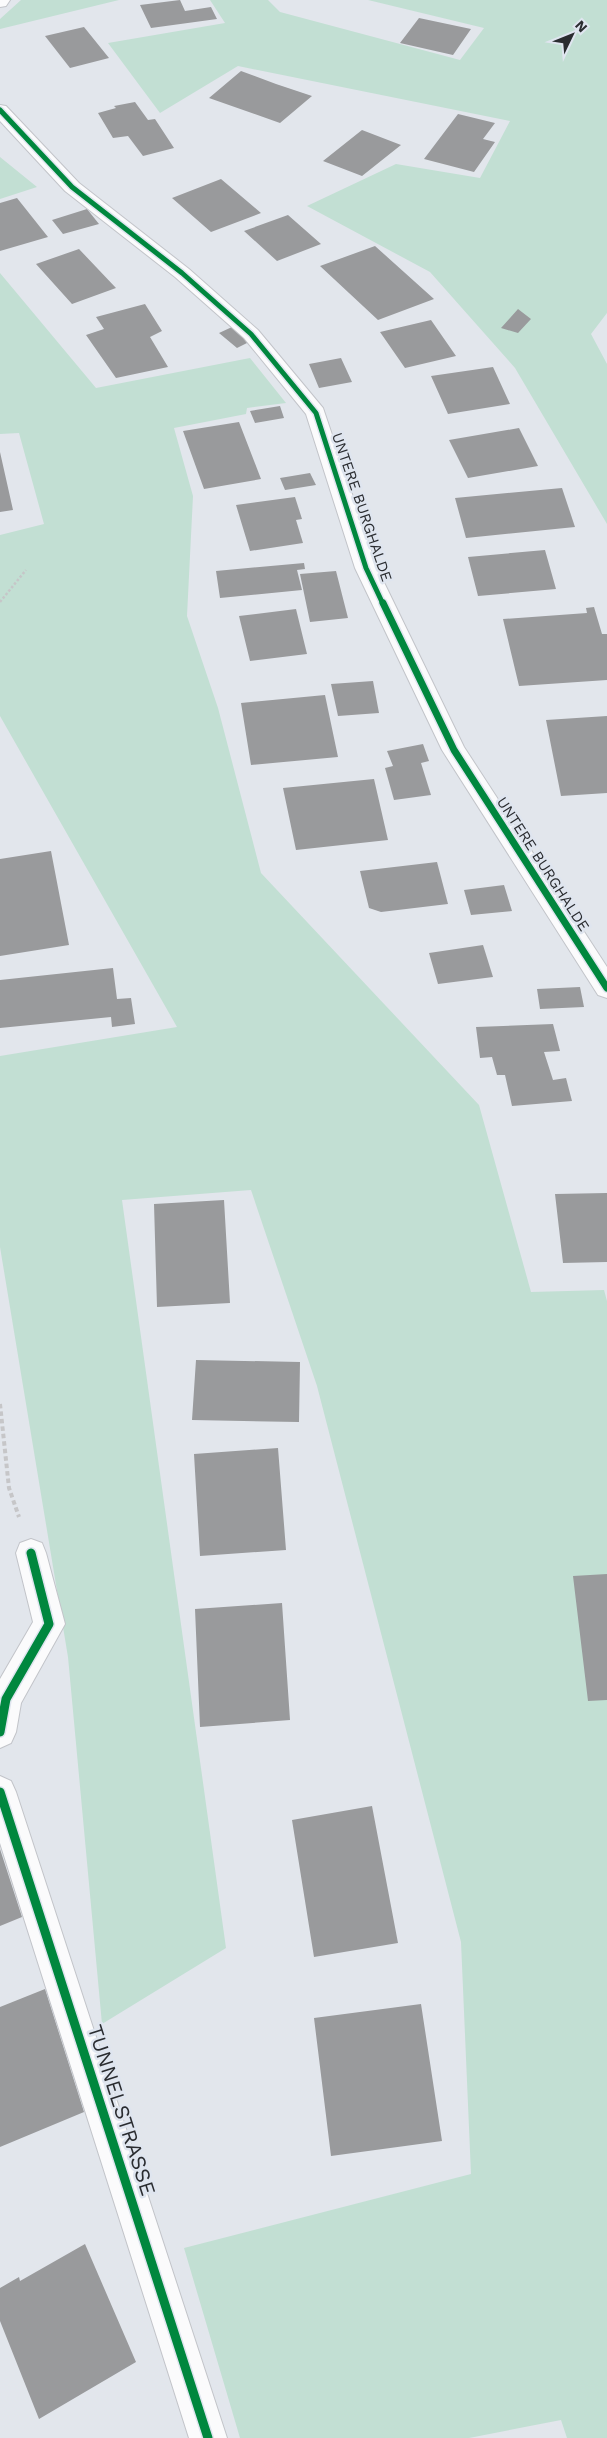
<svg xmlns="http://www.w3.org/2000/svg" width="607" height="2438" font-family="'Work Sans',sans-serif">
<style>
.green{fill:#c2dfd3}
.building{fill:#999a9c}
.lines{fill:none;stroke-linecap:round;stroke-linejoin:round}
.street-casing{stroke:#c2c4c9;stroke-width:2}
.path-far1{stroke:#c6c6c8;stroke-width:2.5;stroke-dasharray:2.5 2;stroke-linecap:butt}
.path{stroke:#c6c6c8;stroke-width:4;stroke-dasharray:4.5 3;stroke-linecap:butt}
.street{fill:#fbfbfc;fill-rule:evenodd}
.cycleway-far2-casing{stroke:#dfe5ef;stroke-width:8}
.cycleway-far1-casing{stroke:#dfe5ef;stroke-width:10}
.cycleway-casing{stroke:#dfe5ef;stroke-width:12}
.cycleway-far2{stroke:#00873e;stroke-width:5}
.cycleway-far1{stroke:#00873e;stroke-width:7}
.cycleway{stroke:#00873e;stroke-width:9}
.labels{text-anchor:middle;dominant-baseline:central;stroke-width:5;stroke-linejoin:round;paint-order:stroke}
.far-street-label{font-size:15px;fill:#2a2c30;stroke:#dfe5ef}
.near-street-label{font-size:21px;fill:#2a2c30;stroke:#dfe5ef}
</style>
<rect width="100%" height="100%" fill="#e2e6ec"/>
<path class="green" d="M 21,0 L 119,0 L 0,29 L 0,19 Z
M 210,0 L 268,0 L 280,12 L 460,60 L 484,28 L 368,0 L 607,0 L 607,313 L 591,334 L 607,364 L 607,524 L 515,368 L 430,272 L 307,206 L 396,164 L 480,178 L 510,121 L 238,66 L 160,113 L 108,43 L 225,23 Z
M 0,157 L 37,187 L 0,199 Z
M 0,273 L 96,388 L 250,358 L 286,403 L 247,408 L 246,414 L 174,428 L 193,496 L 187,616 L 218,708 L 261,873 L 479,1105 L 531,1292 L 604,1290 L 607,1301 L 607,2438 L 567,2438 L 561,2420 L 469,2438 L 240,2438 L 184,2248 L 471,2174 L 461,1942 L 317,1386 L 251,1190 L 122,1200 L 226,1948 L 102,2024 L 68,1657 L 0,1247 L 0,1056 L 177,1027 L 0,716 L 0,535 L 44,524 L 19,433 L 0,434 Z"/>
<path class="building" d="M 180,0 L 185,11 L 211,7 L 217,19 L 151,28 L 140,5 Z
M 419,18 L 471,29 L 453,55 L 400,43 Z
M 84,27 L 109,58 L 70,68 L 45,36 Z
M 241,71 L 276,84 L 312,96 L 280,123 L 209,98 Z
M 135,102 L 148,120 L 155,119 L 174,148 L 143,156 L 128,136 L 113,138 L 98,113 L 116,108 L 114,106 Z
M 458,114 L 495,123 L 483,139 L 495,142 L 474,172 L 424,159 Z
M 362,130 L 401,145 L 362,176 L 323,161 Z
M 221,179 L 261,213 L 211,232 L 172,198 Z
M 17,198 L 48,237 L 0,251 L 0,203 Z
M 87,209 L 99,224 L 63,234 L 52,220 Z
M 288,215 L 321,244 L 277,261 L 244,231 Z
M 375,246 L 434,299 L 378,320 L 320,266 Z
M 79,249 L 116,288 L 72,304 L 36,264 Z
M 145,304 L 162,331 L 150,337 L 168,367 L 116,378 L 86,335 L 104,329 L 96,317 Z
M 518,309 L 531,319 L 518,333 L 501,328 Z
M 431,320 L 456,356 L 405,368 L 380,332 Z
M 232,327 L 249,342 L 237,348 L 219,333 Z
M 341,358 L 352,382 L 319,388 L 309,364 Z
M 493,367 L 510,404 L 448,414 L 431,376 Z
M 280,406 L 284,418 L 255,423 L 250,411 Z
M 239,422 L 261,479 L 204,489 L 183,431 Z
M 519,428 L 538,466 L 468,478 L 449,440 Z
M 0,452 L 13,510 L 0,512 Z
M 310,473 L 316,485 L 285,490 L 280,478 Z
M 562,488 L 575,527 L 466,538 L 455,498 Z
M 295,497 L 302,519 L 296,520 L 303,543 L 250,551 L 236,505 Z
M 545,550 L 556,589 L 478,596 L 468,557 Z
M 304,563 L 305,569 L 297,570 L 302,590 L 220,598 L 216,571 Z
M 336,571 L 348,618 L 310,622 L 300,574 Z
M 594,607 L 602,634 L 607,634 L 607,680 L 519,686 L 503,619 L 587,613 L 586,608 Z
M 296,609 L 307,654 L 250,661 L 239,616 Z
M 373,681 L 379,713 L 338,716 L 331,684 Z
M 325,695 L 338,757 L 251,765 L 241,703 Z
M 607,716 L 607,793 L 561,796 L 546,720 Z
M 423,744 L 429,761 L 421,763 L 431,795 L 394,800 L 385,768 L 393,766 L 387,751 Z
M 374,779 L 388,840 L 296,850 L 283,788 Z
M 51,851 L 69,945 L 0,956 L 0,859 Z
M 437,862 L 448,904 L 381,912 L 369,908 L 360,871 Z
M 504,885 L 512,911 L 471,915 L 464,890 Z
M 483,945 L 493,977 L 438,984 L 429,953 Z
M 113,968 L 117,999 L 131,998 L 135,1024 L 112,1027 L 111,1017 L 0,1028 L 0,980 Z
M 580,987 L 584,1007 L 540,1009 L 537,989 Z
M 553,1024 L 560,1051 L 544,1052 L 553,1080 L 566,1078 L 572,1101 L 512,1106 L 505,1075 L 497,1075 L 492,1057 L 480,1058 L 476,1027 Z
M 607,1193 L 607,1262 L 563,1263 L 555,1194 Z
M 224,1200 L 230,1303 L 157,1307 L 154,1204 Z
M 196,1360 L 300,1362 L 299,1422 L 192,1420 Z
M 278,1448 L 286,1550 L 200,1556 L 194,1454 Z
M 607,1574 L 607,1700 L 588,1701 L 573,1576 Z
M 282,1603 L 290,1720 L 200,1727 L 195,1609 Z
M 372,1806 L 398,1943 L 314,1957 L 292,1820 Z
M 0,1849 L 22,1917 L 0,1926 Z
M 45,1989 L 84,2112 L 0,2147 L 0,2007 Z
M 421,2004 L 442,2141 L 331,2156 L 314,2018 Z
M 85,2244 L 136,2362 L 39,2419 L 0,2321 L 0,2288 L 19,2277 L 20,2281 Z"/>
<g class="lines">
<defs>
<path id="street" d="M 0,0 L 10,0 L 6,6 L 0,7 Z
M 0,105 L 6,106 L 79,183 L 189,269 L 258,330 L 323,408 L 377,568 L 464,747 L 607,967 L 607,998 L 598,995 L 442,750 L 355,568 L 306,414 L 244,338 L 175,277 L 65,191 L 0,121 Z
M 31,1539 L 42,1543 L 46,1553 L 65,1624 L 21,1703 L 16,1732 L 11,1743 L 0,1748 L 0,1679 L 33,1622 L 16,1553 L 20,1543 Z
M 0,1776 L 11,1781 L 16,1792 L 227,2438 L 189,2438 L 0,1843 Z"/>
</defs>
<use href="#street" class="street-casing"/>
<path class="path-far1" d="M 0,602 L 26,570"/>
<path class="path" d="M 0,1404 L 9,1488 L 19,1517"/>
<use href="#street" class="street"/>
<defs>
<path id="cycleway-far2" d="M 0,110 L 72,187 L 182,273 L 251,334 L 316,413 L 366,568 L 383,604"/>
<path id="cycleway-far1" d="M 383,603 L 454,750 L 607,988"/>
<path id="cycleway" d="M 0,1732 L 6,1699 L 49,1624 L 31,1553
M 0,1792 L 208,2438"/>
</defs>
<use href="#cycleway-far2" class="cycleway-far2-casing"/>
<use href="#cycleway-far1" class="cycleway-far1-casing"/>
<use href="#cycleway" class="cycleway-casing"/>
<use href="#cycleway-far2" class="cycleway-far2"/>
<use href="#cycleway-far1" class="cycleway-far1"/>
<use href="#cycleway" class="cycleway"/>
</g>
<g class="labels">
<g class="far-street-label">
<text transform="translate(362 507) rotate(71)">UNTERE BURGHALDE</text>
<text transform="translate(543 864) rotate(57)">UNTERE BURGHALDE</text>
</g>
<g class="near-street-label">
<text transform="translate(122 2110) rotate(72)">TUNNELSTRASSE</text>
</g>
</g>
<g transform="translate(572 35) rotate(47)" stroke="#dfe5ef" stroke-width="4" paint-order="stroke">
<path d="M0-4L9 19L0 12L-9 19Z" fill="#2a2c30"/>
<text y="-8" font-size="14" font-weight="bold" text-anchor="middle" fill="#2a2c30">N</text>
</g>
</svg>
